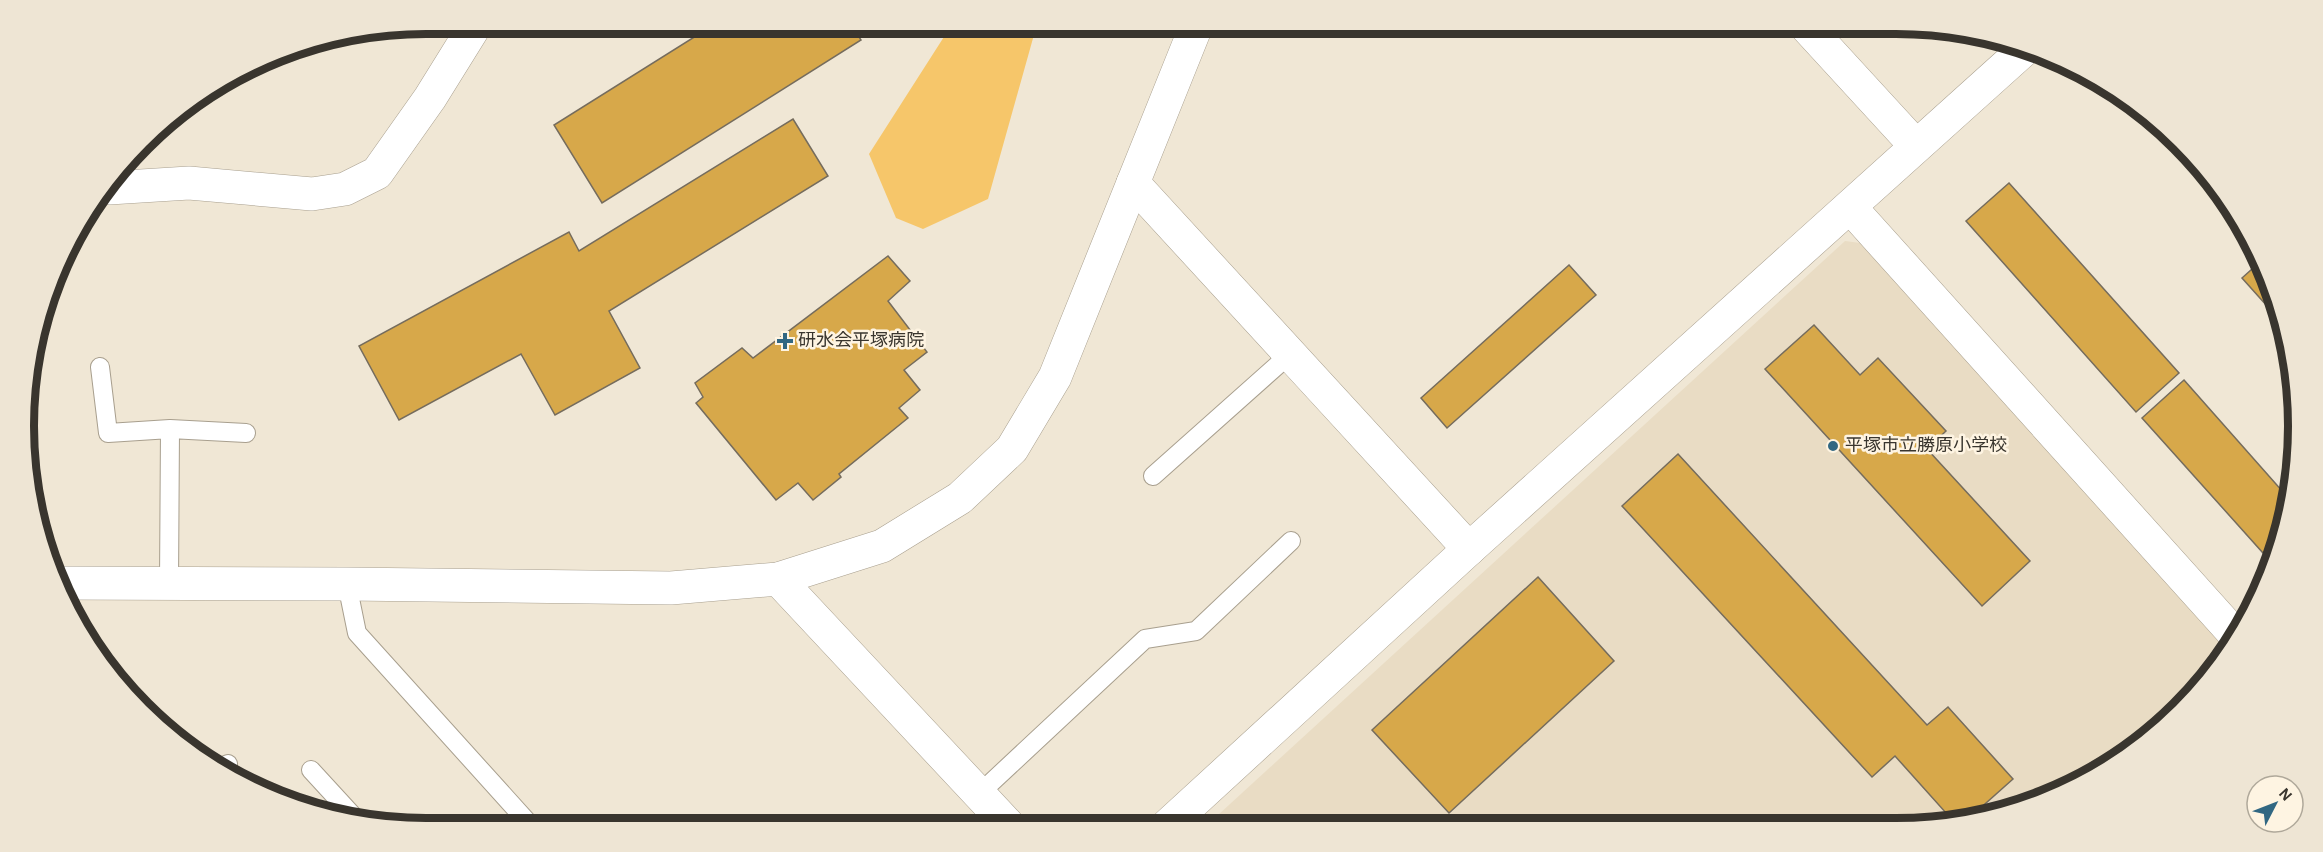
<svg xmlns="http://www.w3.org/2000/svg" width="2323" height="852" font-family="'Alegreya Sans','Noto Sans JP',sans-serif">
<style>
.built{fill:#e9dcc4}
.green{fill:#f6c66a}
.building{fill:#d7a84a;stroke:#756c5d;stroke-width:1.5}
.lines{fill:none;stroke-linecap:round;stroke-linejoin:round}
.service-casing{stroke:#a89f8e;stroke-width:20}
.minor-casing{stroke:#a89f8e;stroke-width:34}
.tertiary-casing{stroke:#a89f8e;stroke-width:34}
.service{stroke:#fff;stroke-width:18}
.minor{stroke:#fff;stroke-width:33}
.tertiary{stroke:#fff;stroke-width:33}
.poi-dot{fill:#316782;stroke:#fef4e2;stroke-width:2}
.labels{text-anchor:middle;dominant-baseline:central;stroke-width:5;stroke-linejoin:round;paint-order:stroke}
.poi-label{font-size:18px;fill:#39352e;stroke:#fef4e2;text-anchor:start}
.rim{fill:none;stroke:#39352e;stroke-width:8}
</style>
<rect width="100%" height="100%" fill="#f0e7d5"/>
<path class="built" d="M 1845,241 L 1860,243 L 2228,648 L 2162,728 L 2074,787 L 1950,825 L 1206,826 Z"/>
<path class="green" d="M 945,24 L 1037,24 L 988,199 L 923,229 L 896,218 L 869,154 L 949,29 Z"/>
<path class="building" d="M 715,24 L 851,24 L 861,40 L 602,203 L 554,125 Z
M 793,119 L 828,176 L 609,311 L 640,368 L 555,415 L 521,354 L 399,420 L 359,346 L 569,232 L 579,251 Z
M 2009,183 L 2179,373 L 2136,412 L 1966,221 Z
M 888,256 L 910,281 L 888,301 L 927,352 L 904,370 L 920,390 L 899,408 L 908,418 L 839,474 L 841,477 L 813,500 L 798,483 L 776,500 L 696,403 L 703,397 L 695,383 L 742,348 L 753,358 Z
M 2261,261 L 2278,297 L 2284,325 L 2242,278 Z
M 1569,265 L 1596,295 L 1447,428 L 1421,398 Z
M 1814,325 L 1860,375 L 1878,358 L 1946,431 L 1927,449 L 2030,561 L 1982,606 L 1765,369 Z
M 2184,380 L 2290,500 L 2285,530 L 2272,563 L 2142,418 Z
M 1678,454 L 1927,725 L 1948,707 L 2013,779 L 1968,819 L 1955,823 L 1895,756 L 1872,777 L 1622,506 Z
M 1538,577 L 1614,661 L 1449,813 L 1372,730 Z"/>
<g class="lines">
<defs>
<path id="service" d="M 100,367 L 108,433 L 170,429
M 1153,476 L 1290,354
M 169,584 L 170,429 L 246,433
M 347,584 L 357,633 L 533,828
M 218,768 L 228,764
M 311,770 L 356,819
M 980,793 L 1145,639 L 1196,631 L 1291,541"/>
<path id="minor" d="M 1804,24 L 1916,146
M 1133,183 L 1469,549
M 109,188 L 189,183 L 312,194 L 345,189 L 377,173 L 430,98 L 476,24
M 1850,207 L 2237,637
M 778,579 L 1010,827"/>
<path id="tertiary" d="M 56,583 L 347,584 L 671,588 L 778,579 L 882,546 L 960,498 L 1012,449 L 1055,377 L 1197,24
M 1167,826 L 1469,549 L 2027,47"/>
</defs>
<use href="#service" class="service-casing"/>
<use href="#minor" class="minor-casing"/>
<use href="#tertiary" class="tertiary-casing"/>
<use href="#service" class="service"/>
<use href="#minor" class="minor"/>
<use href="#tertiary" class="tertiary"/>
</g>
<g class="poi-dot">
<path d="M782 332h6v6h6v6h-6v6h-6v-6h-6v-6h6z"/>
<circle cx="1833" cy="446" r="6"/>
</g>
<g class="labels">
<g class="poi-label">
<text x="798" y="341">研水会平塚病院</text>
<text x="1845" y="446">平塚市立勝原小学校</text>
</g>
</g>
<path d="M0 0H2323V852H0ZM426 34H1896A392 392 0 0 1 2288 426V426A392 392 0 0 1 1896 818H426A392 392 0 0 1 34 426V426A392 392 0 0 1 426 34Z" fill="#eee5d4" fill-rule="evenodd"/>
<path class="rim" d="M426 34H1896A392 392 0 0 1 2288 426V426A392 392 0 0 1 1896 818H426A392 392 0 0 1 34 426V426A392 392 0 0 1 426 34Z"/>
<g transform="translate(2275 804) rotate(48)"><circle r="28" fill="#fef4e2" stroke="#afa89a" stroke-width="1.5"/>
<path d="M0-4.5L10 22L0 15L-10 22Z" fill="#316782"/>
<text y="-9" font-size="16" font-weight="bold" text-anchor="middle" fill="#39352e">N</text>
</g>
</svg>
